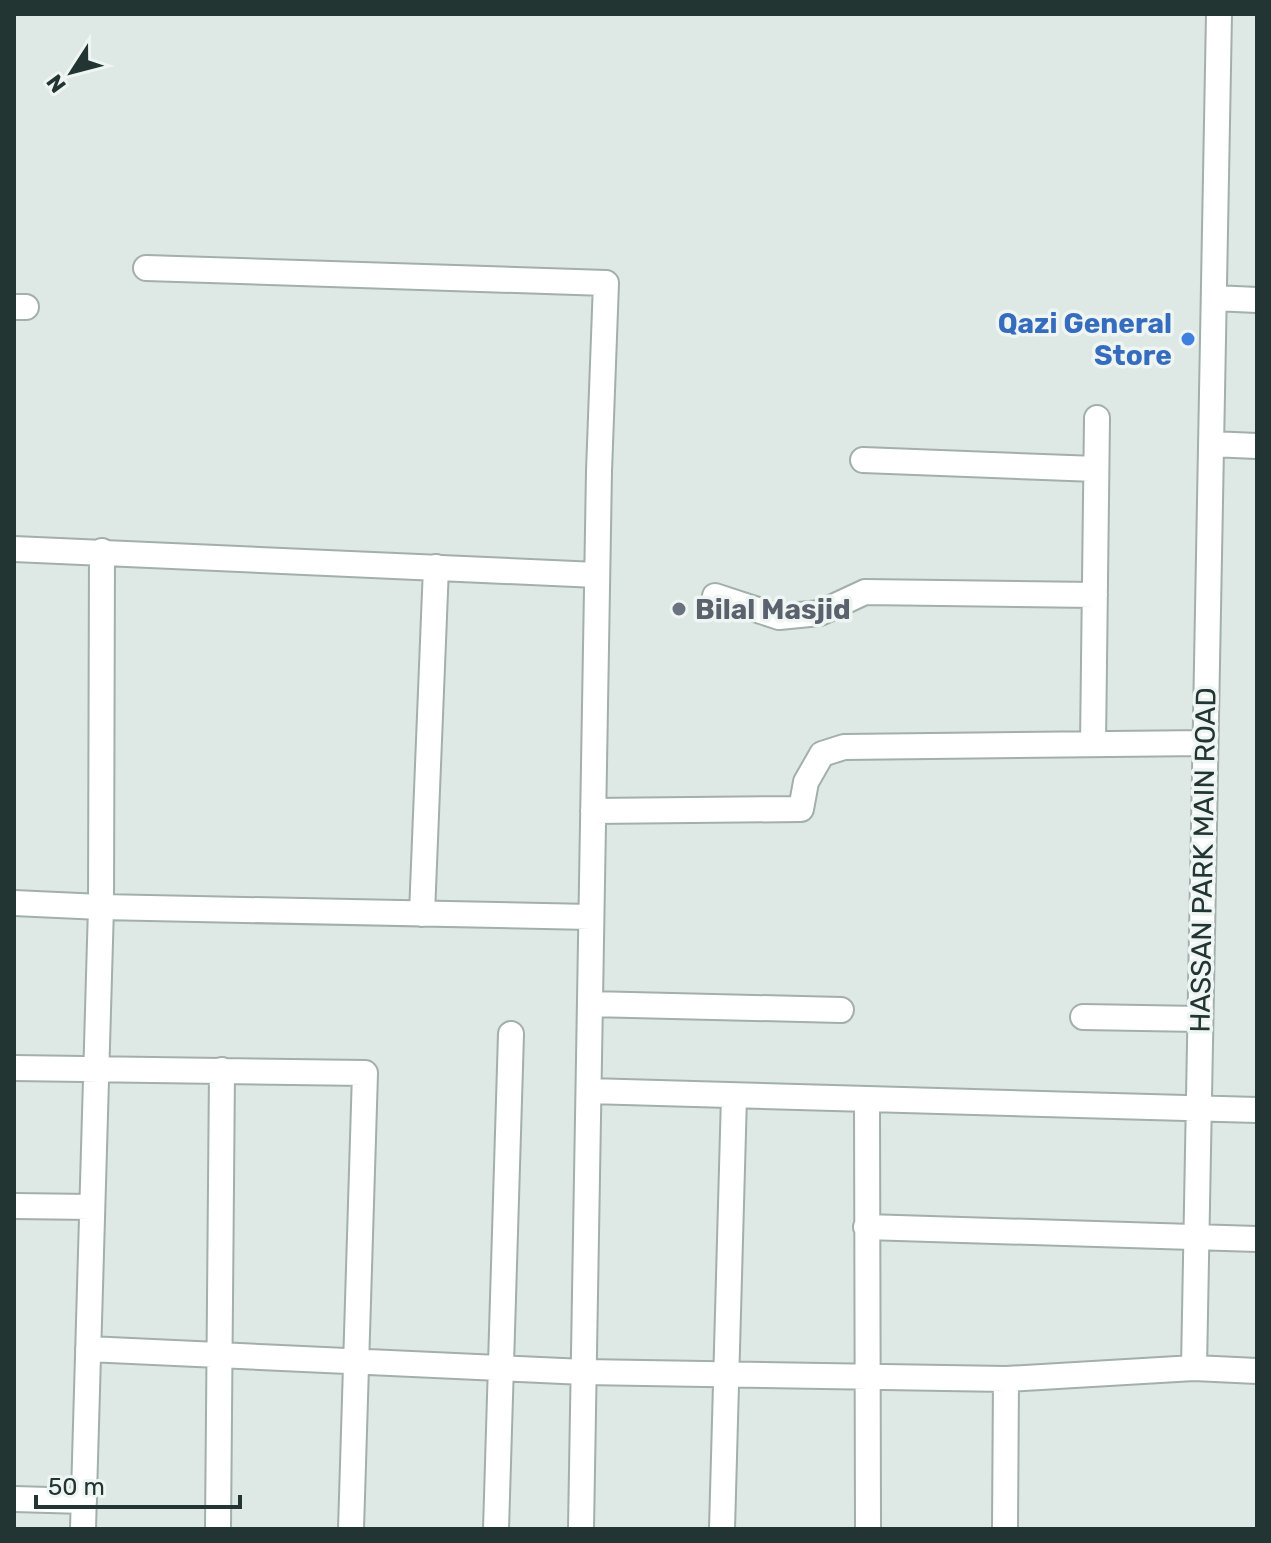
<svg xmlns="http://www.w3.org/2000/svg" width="1271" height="1543" font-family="Rubik,sans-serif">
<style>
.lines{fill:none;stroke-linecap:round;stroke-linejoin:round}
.street-casing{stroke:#a2afab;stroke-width:28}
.street{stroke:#fff;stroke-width:24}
.shop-dot{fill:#3f7fe0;stroke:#eef5f2;stroke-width:3}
.worship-dot{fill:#6b7280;stroke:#eef5f2;stroke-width:3}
.labels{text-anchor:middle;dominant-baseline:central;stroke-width:7;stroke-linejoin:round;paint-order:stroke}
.shop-label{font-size:28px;font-weight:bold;fill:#366cbe;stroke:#eef5f2;text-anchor:end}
.worship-label{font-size:28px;font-weight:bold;fill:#5b616d;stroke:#eef5f2;text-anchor:start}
.street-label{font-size:28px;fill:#223532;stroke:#eef5f2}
</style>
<rect width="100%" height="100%" fill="#dee8e4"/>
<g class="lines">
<defs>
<path id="street" d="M 146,268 L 606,283 L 599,471 L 581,1529
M 1214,298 L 1257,300
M 14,307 L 26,307
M 1211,444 L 1257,446
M 863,460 L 1096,469
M 14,549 L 597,575
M 715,596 L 779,617 L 820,613 L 865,592 L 1095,595
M 1093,744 L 1097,418
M 593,811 L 801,809 L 806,782 L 822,754 L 844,747 L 1205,743
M 14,903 L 101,907 L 102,551
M 422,914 L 436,567
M 590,1004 L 841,1010
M 1083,1017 L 1200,1019
M 14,1068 L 365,1073 L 351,1529
M 589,1091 L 1257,1110
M 867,1100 L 868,1529
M 14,1206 L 92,1207
M 866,1227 L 1257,1239
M 88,1349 L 584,1372 L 1006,1379
M 1194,1368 L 1257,1371
M 14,1499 L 84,1501
M 83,1529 L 101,907 L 591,917
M 218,1529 L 222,1070
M 496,1529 L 511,1034
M 722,1529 L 734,1096
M 1005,1529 L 1006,1379 L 1194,1368 L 1219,14"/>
</defs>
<use href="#street" class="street-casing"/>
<use href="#street" class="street"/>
</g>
<circle class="shop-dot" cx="1188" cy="339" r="8"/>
<circle class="worship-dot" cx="679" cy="609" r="8"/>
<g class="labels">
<g class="shop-label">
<text x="1172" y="323">Qazi General<tspan x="1172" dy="32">Store</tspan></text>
</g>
<g class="worship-label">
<text x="695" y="609">Bilal Masjid</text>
</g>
<g class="street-label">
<text transform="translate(1203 860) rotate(-89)">HASSAN PARK MAIN ROAD</text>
</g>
</g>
<rect width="1271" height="1543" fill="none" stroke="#223532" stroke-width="32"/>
<g transform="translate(72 72) rotate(234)" stroke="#eef5f2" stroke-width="6" paint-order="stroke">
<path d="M0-6L14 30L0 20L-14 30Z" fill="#223532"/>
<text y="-12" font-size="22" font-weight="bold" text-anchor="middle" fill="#223532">N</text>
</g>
<path d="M36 1495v12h204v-12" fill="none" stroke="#223532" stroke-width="4"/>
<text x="48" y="1495" font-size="24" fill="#223532" stroke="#eef5f2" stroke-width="6" paint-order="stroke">50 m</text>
</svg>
